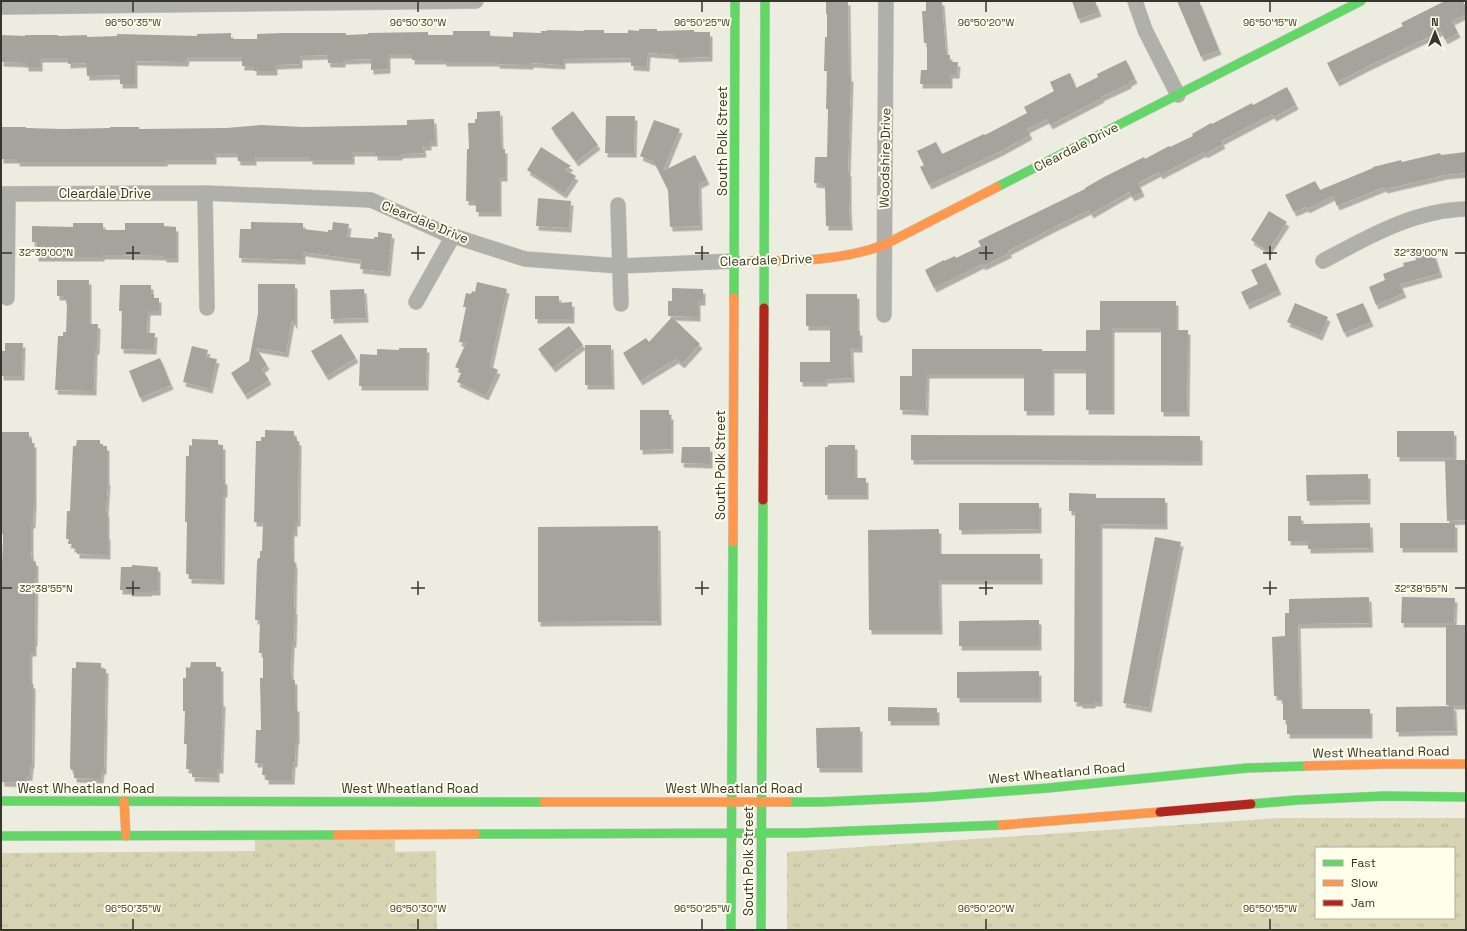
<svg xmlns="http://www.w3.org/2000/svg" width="1467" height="931" font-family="'Space Grotesk',sans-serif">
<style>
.grass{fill:url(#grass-tufts);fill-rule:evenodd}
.building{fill:#a4a49c;filter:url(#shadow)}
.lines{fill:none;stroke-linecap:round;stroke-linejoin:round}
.street-casing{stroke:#cacac2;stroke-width:16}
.fast-casing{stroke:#cacac2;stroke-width:10}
.slow-casing{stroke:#cacac2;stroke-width:10}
.jam-casing{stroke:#cacac2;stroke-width:10}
.street{stroke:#b0b0ab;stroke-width:15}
.fast{stroke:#63d668;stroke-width:9}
.slow{stroke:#ff974d;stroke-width:9}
.jam{stroke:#b3261e;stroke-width:9}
.ticks{fill:none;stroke:#36362e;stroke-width:1.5}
.labels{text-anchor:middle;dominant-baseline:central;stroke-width:4;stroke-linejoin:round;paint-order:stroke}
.street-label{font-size:13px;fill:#36362e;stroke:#fffeea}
.ticks-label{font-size:10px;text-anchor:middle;fill:#36362e;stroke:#fffeea;stroke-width:4;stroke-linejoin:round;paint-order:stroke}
</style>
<defs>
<pattern id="grass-tufts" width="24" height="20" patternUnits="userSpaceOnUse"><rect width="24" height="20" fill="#d6d4b3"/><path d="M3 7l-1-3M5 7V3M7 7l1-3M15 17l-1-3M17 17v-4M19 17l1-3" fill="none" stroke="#b8b79a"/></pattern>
<filter id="shadow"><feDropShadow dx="2.5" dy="4.5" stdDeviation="0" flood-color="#0004"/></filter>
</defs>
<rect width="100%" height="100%" fill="#ecece1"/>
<path class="grass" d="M 1278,818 L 1466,818 L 1466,930 L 787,930 L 787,852 ZM 1316,848 L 1454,848 L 1454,918 L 1316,918 Z
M 395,834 L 395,852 L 436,851 L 437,930 L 1,930 L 1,853 L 255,851 L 255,836 Z"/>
<path class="building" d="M 826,1 L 848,1 L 848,5 L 849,77 L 851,77 L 848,172 L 849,172 L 849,205 L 850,226 L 826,226 L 825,186 L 823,186 L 823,184 L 814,183 L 815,157 L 827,157 L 828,109 L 826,109 L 827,71 L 824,71 L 825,37 L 827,37 L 827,14 L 826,14 Z
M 926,1 L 942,1 L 946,55 L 950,55 L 950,62 L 958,62 L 957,74 L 950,74 L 950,84 L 920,84 L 921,70 L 927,70 L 927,43 L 924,43 L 922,11 L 926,11 Z
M 1072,1 L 1095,1 L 1099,12 L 1078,19 Z
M 1177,1 L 1199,1 L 1219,50 L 1201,57 Z
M 1445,1 L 1463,1 L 1466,7 L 1466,14 L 1452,21 L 1458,33 L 1445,40 L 1441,31 L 1366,67 L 1337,82 L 1327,63 L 1403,26 L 1401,23 Z
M 639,29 L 657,29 L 657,31 L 694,30 L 694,32 L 710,32 L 710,57 L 676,58 L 676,55 L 648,53 L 647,67 L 631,66 L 631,58 L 563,59 L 563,65 L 531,63 L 531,65 L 497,64 L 497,62 L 444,62 L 444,60 L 412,60 L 412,54 L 388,54 L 388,69 L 371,70 L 371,59 L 343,60 L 343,63 L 328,63 L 327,55 L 300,56 L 300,64 L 275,65 L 275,71 L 254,71 L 254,66 L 242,66 L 242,57 L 187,57 L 186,62 L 135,61 L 135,84 L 120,84 L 120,75 L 87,76 L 86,63 L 68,64 L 68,58 L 40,58 L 40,67 L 26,67 L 26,63 L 1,62 L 1,35 L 25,36 L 25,35 L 58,35 L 58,36 L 87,35 L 87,37 L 117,36 L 117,34 L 197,36 L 197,34 L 231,33 L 231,39 L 257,39 L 257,34 L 284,33 L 346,33 L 346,35 L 368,34 L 368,33 L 428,32 L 428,35 L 453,35 L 453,31 L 490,31 L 490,36 L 513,37 L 513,32 L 541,33 L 541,31 L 547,31 L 547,30 L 584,31 L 584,30 L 604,30 L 604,33 L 628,33 L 628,30 L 639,31 Z
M 1126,60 L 1135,79 L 1129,82 L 1129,84 L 1101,97 L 1102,98 L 1050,125 L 1047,119 L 1027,129 L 1030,135 L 1001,151 L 929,185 L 920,167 L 924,165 L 917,151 L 936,142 L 942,154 L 984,134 L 985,135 L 1027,113 L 1024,107 L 1054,91 L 1050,82 L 1070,73 L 1076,88 L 1098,77 L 1097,74 Z
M 1287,87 L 1296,105 L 1274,117 L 1272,114 L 1221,141 L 1223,144 L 1205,154 L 1204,152 L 1160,175 L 1159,172 L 1138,183 L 1142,192 L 1132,197 L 1129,192 L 1091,214 L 1089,210 L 1052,228 L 1008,251 L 1010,253 L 983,266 L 982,264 L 934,288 L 925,270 L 944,260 L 944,261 L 955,256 L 956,258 L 981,246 L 978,241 L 1085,189 L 1085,188 L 1104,177 L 1144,157 L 1145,159 L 1169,146 L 1170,147 L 1193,136 L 1192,134 L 1211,123 L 1212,124 L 1252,103 L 1253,105 Z
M 500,111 L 501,149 L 505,149 L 505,177 L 499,177 L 499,212 L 476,212 L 476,205 L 474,205 L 474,201 L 466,201 L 467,149 L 469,149 L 468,123 L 475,123 L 475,119 L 477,119 L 477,112 Z
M 573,111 L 598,145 L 576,162 L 551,128 Z
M 606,116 L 635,116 L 634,153 L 605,153 Z
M 434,119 L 435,142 L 429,142 L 429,146 L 423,146 L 424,153 L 400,154 L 400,156 L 375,156 L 375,152 L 352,152 L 352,160 L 310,160 L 310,157 L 254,157 L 254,161 L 238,161 L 237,153 L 214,153 L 214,160 L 165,160 L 165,162 L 17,162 L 17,159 L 1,159 L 1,127 L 26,127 L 26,128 L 63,129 L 110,128 L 110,127 L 139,127 L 139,129 L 226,128 L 261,125 L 303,127 L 407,125 L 407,120 Z
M 654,120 L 680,129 L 663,171 L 695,155 L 707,180 L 699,184 L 700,226 L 670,227 L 668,190 L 654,162 L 640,156 Z
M 541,147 L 571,166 L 565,170 L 576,176 L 564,194 L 527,170 Z
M 1466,152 L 1466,173 L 1445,175 L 1385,189 L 1384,187 L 1337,206 L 1333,196 L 1307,209 L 1306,207 L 1294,212 L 1285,195 L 1315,181 L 1320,190 L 1373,168 L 1373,167 L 1401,160 L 1402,162 L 1440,153 L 1441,155 Z
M 538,198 L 571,201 L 569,228 L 536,226 Z
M 1269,211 L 1287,222 L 1268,251 L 1251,240 Z
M 251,222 L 303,223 L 303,229 L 328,232 L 328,230 L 332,230 L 333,222 L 349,224 L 347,237 L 374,239 L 374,237 L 378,237 L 378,232 L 392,234 L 388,272 L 360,269 L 361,260 L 303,252 L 303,260 L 239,258 L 240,229 L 251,229 Z
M 73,223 L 103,223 L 103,230 L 125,230 L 125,223 L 164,223 L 164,226 L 176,227 L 176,258 L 164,258 L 164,256 L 122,255 L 102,255 L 102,257 L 36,257 L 37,242 L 32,242 L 32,226 L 73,227 Z
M 1427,253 L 1428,256 L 1434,254 L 1440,273 L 1400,284 L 1404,293 L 1376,305 L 1369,287 L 1385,280 L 1383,274 L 1404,266 L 1403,263 L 1416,260 L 1415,256 Z
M 1266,263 L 1279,290 L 1247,305 L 1241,292 L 1258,284 L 1251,270 Z
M 57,280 L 89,280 L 89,324 L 98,324 L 97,350 L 95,350 L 94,391 L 55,390 L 58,336 L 63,336 L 63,332 L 66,332 L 67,307 L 66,300 L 64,300 L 64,296 L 57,296 Z
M 477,282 L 507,289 L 490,366 L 498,370 L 486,396 L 457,382 L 461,373 L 458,372 L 460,369 L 455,367 L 466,343 L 459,342 L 466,307 L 463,307 L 466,293 L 471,294 L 472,291 L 475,292 Z
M 258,284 L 295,284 L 295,325 L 292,320 L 286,353 L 256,348 L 267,365 L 262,369 L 269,380 L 245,395 L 231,373 L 249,361 L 258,314 Z
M 120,285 L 151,285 L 151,294 L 154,294 L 154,298 L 159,298 L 159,311 L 148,311 L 147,333 L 155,333 L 154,350 L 121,349 L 122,311 L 119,311 Z
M 672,288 L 703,289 L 703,301 L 698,301 L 698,317 L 668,316 L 668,301 L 672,301 Z
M 364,289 L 366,318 L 331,319 L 330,290 Z
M 806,294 L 857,294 L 857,331 L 860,331 L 860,348 L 851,348 L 852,378 L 825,379 L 825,382 L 800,382 L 800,362 L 830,362 L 830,326 L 806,326 Z
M 535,296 L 559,296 L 559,303 L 572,302 L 572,319 L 535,319 Z
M 1100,301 L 1176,301 L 1176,330 L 1188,330 L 1187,412 L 1161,412 L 1161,328 L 1112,328 L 1112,410 L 1086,410 L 1086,369 L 1052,369 L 1052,411 L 1024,411 L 1024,374 L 927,374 L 926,411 L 900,410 L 900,376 L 912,376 L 912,349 L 1042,349 L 1042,351 L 1086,351 L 1086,330 L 1100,330 Z
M 1295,303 L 1328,317 L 1320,336 L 1287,322 Z
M 1363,303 L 1371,322 L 1344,333 L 1336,314 Z
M 672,317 L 700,344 L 682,364 L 676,359 L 640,381 L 623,353 L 646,338 L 649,342 Z
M 569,326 L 583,345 L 553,368 L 538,349 Z
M 341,334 L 356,358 L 326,376 L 311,351 Z
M 5,343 L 23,343 L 22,376 L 1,376 L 1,353 L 2,351 L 5,351 Z
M 585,345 L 611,345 L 612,385 L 585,385 Z
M 192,346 L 208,350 L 206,357 L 217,359 L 210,389 L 183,382 Z
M 399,348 L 427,348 L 426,386 L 359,386 L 360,354 L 377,355 L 377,349 L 399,350 Z
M 160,358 L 171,385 L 140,398 L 129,371 Z
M 640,410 L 669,410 L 669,415 L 671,415 L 671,449 L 640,450 Z
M 265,430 L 294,431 L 294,438 L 297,438 L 297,441 L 299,441 L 298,522 L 295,522 L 295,532 L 292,532 L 292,558 L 294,558 L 294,563 L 295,563 L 294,610 L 295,610 L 294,643 L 292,643 L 291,672 L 292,680 L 295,680 L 295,707 L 297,707 L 297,740 L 296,740 L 295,763 L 293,762 L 292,780 L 266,780 L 266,775 L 262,775 L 263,763 L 255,763 L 256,730 L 261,730 L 261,727 L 260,678 L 263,678 L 263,653 L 259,653 L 260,620 L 255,620 L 257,562 L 258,558 L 260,558 L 260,551 L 262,551 L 263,522 L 254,522 L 256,441 L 261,441 L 261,437 L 265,437 Z
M 1397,431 L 1454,431 L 1454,457 L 1397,457 Z
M 2,432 L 29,432 L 29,439 L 32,439 L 32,443 L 34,443 L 34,500 L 33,524 L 31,524 L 31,552 L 32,561 L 35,561 L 36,563 L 35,642 L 34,642 L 34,652 L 30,652 L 30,680 L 31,680 L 31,684 L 33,684 L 32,764 L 31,764 L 30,776 L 27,776 L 26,783 L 2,782 L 1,776 L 1,607 L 2,563 L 3,540 L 3,534 L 1,534 Z
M 911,435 L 1200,436 L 1200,461 L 911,460 Z
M 192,439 L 218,440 L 218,445 L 223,445 L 223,480 L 225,480 L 225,493 L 223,493 L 222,580 L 189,579 L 189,574 L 186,574 L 187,522 L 185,522 L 186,456 L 189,456 L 189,445 L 192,446 Z
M 77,440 L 100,440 L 100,444 L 103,444 L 103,446 L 107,446 L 107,481 L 108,481 L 106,512 L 107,512 L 107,535 L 108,535 L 108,555 L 77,554 L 77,548 L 72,548 L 72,544 L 68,544 L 69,539 L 66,539 L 67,511 L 70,511 L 73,446 L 76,446 Z
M 828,445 L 855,445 L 855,478 L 866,478 L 866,495 L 825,495 L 825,447 L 828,447 Z
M 682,447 L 710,447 L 710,464 L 681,463 Z
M 1445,460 L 1466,460 L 1466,520 L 1447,521 Z
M 1368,474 L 1368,500 L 1307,501 L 1306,475 Z
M 1069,493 L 1096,494 L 1096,498 L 1165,498 L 1165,525 L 1100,524 L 1100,702 L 1093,702 L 1093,704 L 1080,704 L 1080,702 L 1074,702 L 1075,511 L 1069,511 Z
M 959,503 L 1039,503 L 1039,529 L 959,530 Z
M 1288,516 L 1301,516 L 1301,524 L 1370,523 L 1371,548 L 1308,549 L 1308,541 L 1288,541 Z
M 1400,523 L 1455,523 L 1455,548 L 1400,548 Z
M 658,526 L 659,621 L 538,622 L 538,527 Z
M 939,529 L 939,554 L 1040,554 L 1040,580 L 939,580 L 940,630 L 869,630 L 868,530 Z
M 1155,537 L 1181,542 L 1149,708 L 1123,703 Z
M 132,565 L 158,567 L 158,591 L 149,591 L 149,592 L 129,592 L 129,590 L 120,590 L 121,567 L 132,567 Z
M 1369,597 L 1370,623 L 1298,624 L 1300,709 L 1370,709 L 1370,734 L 1287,734 L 1287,720 L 1283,720 L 1283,699 L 1279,699 L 1279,696 L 1274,696 L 1272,637 L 1285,636 L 1285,613 L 1289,613 L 1289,599 Z
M 1402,597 L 1455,598 L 1454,623 L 1401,623 Z
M 1039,620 L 1039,646 L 959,646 L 959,621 Z
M 1446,625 L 1466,625 L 1466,705 L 1446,705 Z
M 76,662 L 101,663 L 101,668 L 106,669 L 104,770 L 102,770 L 101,779 L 74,778 L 74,770 L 71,770 L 70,767 L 72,668 L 76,668 Z
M 191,662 L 216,662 L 216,667 L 221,667 L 221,702 L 223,702 L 221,761 L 221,769 L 217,769 L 217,778 L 192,777 L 192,769 L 186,769 L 187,744 L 184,744 L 185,711 L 183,711 L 183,678 L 186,678 L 186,667 L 190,668 Z
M 1039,671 L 1039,698 L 957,698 L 957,672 Z
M 1454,706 L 1455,731 L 1396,732 L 1396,707 Z
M 888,707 L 937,708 L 937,721 L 888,721 Z
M 860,727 L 860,768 L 817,768 L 816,728 Z"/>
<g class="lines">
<defs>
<path id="street" d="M 1135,1 L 1145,30 L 1178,95
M 1,7 L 476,1
M 205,193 L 207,308
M 1,194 L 205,193 L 371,200 L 444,233 L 525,259 L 620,266 L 734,261
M 618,205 L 621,304
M 1323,261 C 1368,237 1414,210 1466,209
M 7,298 L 8,194
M 416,302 L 453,236
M 884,315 L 886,1"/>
<path id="fast" d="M 997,187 L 1361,1
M 734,298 L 735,1
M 764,308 L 765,1
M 1,801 L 544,802
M 788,802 L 822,802 L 930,797 L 1048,788 L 1247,768 L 1307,766
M 1251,804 L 1298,800 L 1384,796 L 1466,797
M 475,834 L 802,833 L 1002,825
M 1,836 L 337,835
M 731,930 L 733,542
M 761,930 L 763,500"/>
<path id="slow" d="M 751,261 C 796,261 841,261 884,245 L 997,187
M 733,542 L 734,298
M 1307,766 L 1384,764 L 1466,764
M 124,801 L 126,836
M 544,802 L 788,802
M 1002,825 L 1160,812
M 337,835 L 475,834"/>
<path id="jam" d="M 763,500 L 764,308
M 1160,812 L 1251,804"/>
</defs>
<use href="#street" class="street-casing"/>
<use href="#fast" class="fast-casing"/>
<use href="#slow" class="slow-casing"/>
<use href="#jam" class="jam-casing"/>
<use href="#street" class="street"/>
<use href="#fast" class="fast"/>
<use href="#slow" class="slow"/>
<use href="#jam" class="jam"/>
</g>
<path class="ticks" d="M 133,2 L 133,12M 418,2 L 418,12M 702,2 L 702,12M 986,2 L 986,12M 1270,2 L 1270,12M 133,246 L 133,260M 418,246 L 418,260M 702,246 L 702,260M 986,246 L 986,260M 1270,246 L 1270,260M 2,253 L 12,253M 126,253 L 140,253M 411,253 L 425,253M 695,253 L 709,253M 979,253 L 993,253M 1263,253 L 1277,253M 1455,253 L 1465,253M 133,581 L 133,595M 418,581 L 418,595M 702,581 L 702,595M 986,581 L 986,595M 1270,581 L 1270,595M 2,588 L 12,588M 126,588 L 140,588M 411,588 L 425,588M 695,588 L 709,588M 979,588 L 993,588M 1263,588 L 1277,588M 1455,588 L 1465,588M 133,919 L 133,929M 418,919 L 418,929M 702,919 L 702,929M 986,919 L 986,929M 1270,919 L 1270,929"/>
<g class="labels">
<g class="street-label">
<text transform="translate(722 141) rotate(-90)">South Polk Street</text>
<text transform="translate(1076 147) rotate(-27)">Cleardale Drive</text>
<text transform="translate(885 158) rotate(-89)">Woodshire Drive</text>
<text x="105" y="193">Cleardale Drive</text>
<text transform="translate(425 222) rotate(22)">Cleardale Drive</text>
<text transform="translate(766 260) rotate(-2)">Cleardale Drive</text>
<text transform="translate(720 465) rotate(-90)">South Polk Street</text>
<text transform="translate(1381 752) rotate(-1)">West Wheatland Road</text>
<text transform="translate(1057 773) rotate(-5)">West Wheatland Road</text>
<text x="86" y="788">West Wheatland Road</text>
<text x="410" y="788">West Wheatland Road</text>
<text x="734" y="788">West Wheatland Road</text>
<text transform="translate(748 861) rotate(-90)">South Polk Street</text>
</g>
</g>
<g class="ticks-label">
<text x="133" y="26">96°50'35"W</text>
<text x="418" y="26">96°50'30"W</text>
<text x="702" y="26">96°50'25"W</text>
<text x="986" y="26">96°50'20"W</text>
<text x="1270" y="26">96°50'15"W</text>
<text x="46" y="256">32°39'00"N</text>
<text x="1421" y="256">32°39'00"N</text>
<text x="46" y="592">32°38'55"N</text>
<text x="1421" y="592">32°38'55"N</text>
<text x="133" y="912">96°50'35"W</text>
<text x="418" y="912">96°50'30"W</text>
<text x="702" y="912">96°50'25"W</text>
<text x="986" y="912">96°50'20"W</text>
<text x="1270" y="912">96°50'15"W</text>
</g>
<rect width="1467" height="931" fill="none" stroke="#36362e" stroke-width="4"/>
<rect x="1315" y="847" width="140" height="72" fill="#fffeea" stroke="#afae9f"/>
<rect x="1323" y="860" width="20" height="6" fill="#63d668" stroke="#afae9f"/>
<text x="1351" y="867" font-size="12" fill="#36362e">Fast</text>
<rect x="1323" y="880" width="20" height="6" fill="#ff974d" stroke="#afae9f"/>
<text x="1351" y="887" font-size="12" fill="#36362e">Slow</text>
<rect x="1323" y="900" width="20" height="6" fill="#b3261e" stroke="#afae9f"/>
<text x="1351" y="907" font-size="12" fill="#36362e">Jam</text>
<g transform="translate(1435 32)" stroke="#fffeea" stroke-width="3" paint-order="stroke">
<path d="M0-3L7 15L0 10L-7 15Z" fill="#36362e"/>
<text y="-6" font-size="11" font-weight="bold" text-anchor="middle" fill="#36362e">N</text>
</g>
</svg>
